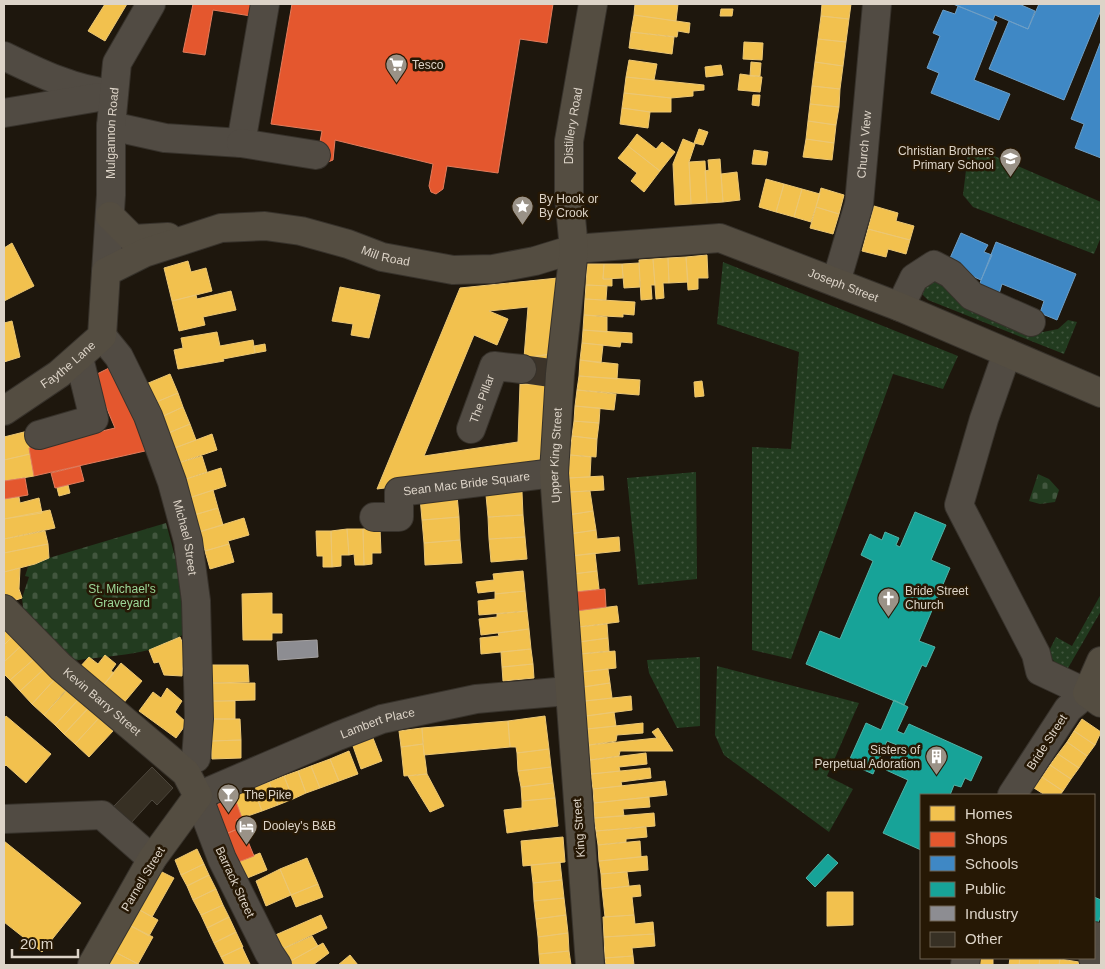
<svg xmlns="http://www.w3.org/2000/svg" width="1105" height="969" font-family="Arial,sans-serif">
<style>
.grass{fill:url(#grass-dots)}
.cemetery{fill:url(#cemetery-stones)}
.homes{fill:#f2c14e;stroke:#ecc773}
.shops{fill:#e4572e;stroke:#e27c5c}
.schools{fill:#3f88c5;stroke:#6e9fc6}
.public{fill:#17a398;stroke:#52b2a6}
.industry{fill:#8d8d92;stroke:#a5a2a2}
.building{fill:#373024;stroke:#4c463c}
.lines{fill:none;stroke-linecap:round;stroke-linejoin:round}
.minor-tunnel{stroke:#3b3329;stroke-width:28;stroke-dasharray:28 14;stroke-linecap:butt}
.minor-casing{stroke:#37322b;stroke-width:30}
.major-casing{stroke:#37322b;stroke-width:30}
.minor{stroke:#514b43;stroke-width:28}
.major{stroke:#544d41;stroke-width:28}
.labels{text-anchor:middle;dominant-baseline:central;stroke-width:5;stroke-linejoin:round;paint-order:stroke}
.poi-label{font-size:12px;fill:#ddd4c8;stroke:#261805;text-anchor:start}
.street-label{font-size:12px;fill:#ddd4c8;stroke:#261805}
.park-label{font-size:12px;fill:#9cd798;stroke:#261805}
</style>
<defs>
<pattern id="grass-dots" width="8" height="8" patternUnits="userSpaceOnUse" patternTransform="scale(1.25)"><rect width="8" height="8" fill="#223b1f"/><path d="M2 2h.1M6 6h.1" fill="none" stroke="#42563e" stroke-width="1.8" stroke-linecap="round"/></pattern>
<pattern id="cemetery-stones" width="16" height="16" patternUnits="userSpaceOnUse" patternTransform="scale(1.25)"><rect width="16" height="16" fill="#223b1f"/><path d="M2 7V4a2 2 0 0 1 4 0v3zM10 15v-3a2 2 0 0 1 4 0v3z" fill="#42563e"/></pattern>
</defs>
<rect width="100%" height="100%" fill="#1e170d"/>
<path class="grass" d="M 969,145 L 1101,202 L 1101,237 L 1094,254 L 973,207 L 963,195 Z
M 723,262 L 958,356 L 943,389 L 893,374 L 791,659 L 752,650 L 752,447 L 791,449 L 799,352 L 717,324 Z
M 934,273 L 970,305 L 1043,332 L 1058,329 L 1068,320 L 1077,322 L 1064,354 L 928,300 L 917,289 Z
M 696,472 L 697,579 L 638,585 L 627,478 Z
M 1101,594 L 1101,611 L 1064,675 L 1048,653 L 1056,637 L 1072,646 Z
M 700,657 L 700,726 L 677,728 L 649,673 L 647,660 Z
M 717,666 L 859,703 L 827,776 L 853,789 L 829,832 L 724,755 L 715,735 Z"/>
<path class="cemetery" d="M 1038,474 L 1049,479 L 1059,490 L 1055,502 L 1040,504 L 1029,501 Z
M 166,523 L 185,594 L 184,634 C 150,659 102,654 63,663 L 24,617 L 22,598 L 29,577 L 25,576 L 28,567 L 49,558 Z"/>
<path class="homes" d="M 105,4 L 127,4 L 105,41 L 88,31 Z
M 635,4 L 678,4 L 676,21 L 634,15 Z
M 822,4 L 851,4 L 849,19 L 821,16 Z
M 721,9 L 733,9 L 732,16 L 720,16 Z
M 634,15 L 690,23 L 689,33 L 678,31 L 677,37 L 631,32 Z
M 821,16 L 849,19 L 846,42 L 818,39 Z
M 631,32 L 674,37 L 672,54 L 629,48 Z
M 818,39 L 846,42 L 843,66 L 815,62 Z
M 744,42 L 763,43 L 762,60 L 743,59 Z
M 629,60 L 657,64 L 654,80 L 626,77 Z
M 751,62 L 761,63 L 760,76 L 750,76 Z
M 815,62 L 843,66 L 840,89 L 812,86 Z
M 721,65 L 723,75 L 706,77 L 705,67 Z
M 740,74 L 762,77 L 760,92 L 738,90 Z
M 626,77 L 704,85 L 704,90 L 693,91 L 693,96 L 671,98 L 624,93 Z
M 812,86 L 840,89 L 839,107 L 810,104 Z
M 624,93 L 671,98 L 671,112 L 650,112 L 622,108 Z
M 753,95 L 760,95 L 759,106 L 752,105 Z
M 810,104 L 839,107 L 836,125 L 808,121 Z
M 622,108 L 650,112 L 648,128 L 620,124 Z
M 808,121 L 836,125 L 834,143 L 806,139 Z
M 699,129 L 708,132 L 703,145 L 694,143 Z
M 637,134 L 656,149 L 662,142 L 675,152 L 660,171 L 628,146 Z
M 683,139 L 695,144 L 689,162 L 691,204 L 675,205 L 673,164 Z
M 806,139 L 834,143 L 832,160 L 803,157 Z
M 628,146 L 660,171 L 644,192 L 631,181 L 637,173 L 618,158 Z
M 754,150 L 768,152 L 766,165 L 752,164 Z
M 720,159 L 723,202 L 707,203 L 705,171 L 709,170 L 708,160 Z
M 705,161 L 707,203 L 691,204 L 689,162 Z
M 737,172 L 740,200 L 723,202 L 721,174 Z
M 766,179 L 784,184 L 776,212 L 759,207 Z
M 784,184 L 802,189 L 794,217 L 776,212 Z
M 821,188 L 844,195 L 839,214 L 816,207 Z
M 802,189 L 820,194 L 811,222 L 794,217 Z
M 874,206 L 898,213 L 896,221 L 914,226 L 910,240 L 868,229 Z
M 816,207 L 839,214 L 833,234 L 810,228 Z
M 868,229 L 910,240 L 906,254 L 888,249 L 886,257 L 862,251 Z
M 12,243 L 34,286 L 4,301 L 4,248 Z
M 707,255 L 708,278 L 698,278 L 698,289 L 688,290 L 686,257 Z
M 686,257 L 688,282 L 669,283 L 668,258 Z
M 668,258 L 669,283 L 663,283 L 664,298 L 656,299 L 653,259 Z
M 653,259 L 655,285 L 651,285 L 652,299 L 641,300 L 639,260 Z
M 188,261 L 191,272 L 206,268 L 212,291 L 172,301 L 164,268 Z
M 639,263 L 640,287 L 624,288 L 622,264 Z
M 587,264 L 604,264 L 603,279 L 612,279 L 612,286 L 586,285 Z
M 604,264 L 622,264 L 623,278 L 603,279 Z
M 558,278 L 551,354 L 524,358 L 528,307 L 489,311 L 508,319 L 497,345 L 474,335 L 424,456 L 518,442 L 520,384 L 549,384 L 541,468 L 377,489 L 460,288 Z
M 586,285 L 607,286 L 606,300 L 585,299 Z
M 340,287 L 380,295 L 369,338 L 351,335 L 353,324 L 332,321 Z
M 231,291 L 236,310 L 203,317 L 205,325 L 179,331 L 172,301 L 196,295 L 197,299 Z
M 585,299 L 635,302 L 634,315 L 623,314 L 623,317 L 584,315 Z
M 584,315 L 607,317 L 607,332 L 583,330 Z
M 12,321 L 20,357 L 4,362 L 4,323 Z
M 583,330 L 632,333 L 632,343 L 621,342 L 620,347 L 582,343 Z
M 217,332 L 220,346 L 253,340 L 255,353 L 223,359 L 224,361 L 178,369 L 174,350 L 183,348 L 181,338 Z
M 582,343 L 603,345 L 601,363 L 580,360 Z
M 265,344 L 266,351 L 255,353 L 254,346 Z
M 551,354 L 549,384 L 520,384 L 524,358 Z
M 580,360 L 618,364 L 617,379 L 579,376 Z
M 170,374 L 178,393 L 154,403 L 146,384 Z
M 579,376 L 640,380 L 639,395 L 577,390 Z
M 702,381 L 704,396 L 695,397 L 694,382 Z
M 577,390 L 616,394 L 614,410 L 575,406 Z
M 178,393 L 183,407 L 159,418 L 154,403 Z
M 575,406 L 600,408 L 599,423 L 574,421 Z
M 183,407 L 190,424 L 166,434 L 159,418 Z
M 574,421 L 599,423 L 597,439 L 572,436 Z
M 190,424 L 196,440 L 172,449 L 166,434 Z
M 28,431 L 30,454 L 4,460 L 4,437 Z
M 212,434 L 217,450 L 178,463 L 172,449 Z
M 572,436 L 597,439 L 596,457 L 570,455 Z
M 30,454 L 34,476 L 4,481 L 4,460 Z
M 570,455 L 591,457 L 590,477 L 568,478 Z
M 202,456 L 207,472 L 183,480 L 178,463 Z
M 221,468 L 226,486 L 189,498 L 183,480 Z
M 603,476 L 604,490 L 569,492 L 568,478 Z
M 68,485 L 70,493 L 59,496 L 57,488 Z
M 213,490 L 218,508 L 194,515 L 189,498 Z
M 590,491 L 593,511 L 568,515 L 569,492 Z
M 522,492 L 523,515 L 488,517 L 486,495 Z
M 457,495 L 459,517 L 422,520 L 420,497 Z
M 19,497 L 20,503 L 39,498 L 42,513 L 4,519 L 4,499 Z
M 218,508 L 223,525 L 199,532 L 194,515 Z
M 50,510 L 55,528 L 4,539 L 4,519 Z
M 593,511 L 596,530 L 569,534 L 568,515 Z
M 523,515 L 525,537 L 489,539 L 488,517 Z
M 459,517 L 460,540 L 424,543 L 422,520 Z
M 244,518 L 249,535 L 228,541 L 229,544 L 205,551 L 199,532 Z
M 380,528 L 381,553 L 372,553 L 372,564 L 364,565 L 363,529 Z
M 347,529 L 363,529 L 364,565 L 355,565 L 354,554 L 349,555 Z
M 347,529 L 349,555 L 341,555 L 341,566 L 332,567 L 331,531 Z
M 596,530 L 597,539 L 619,537 L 620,551 L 571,556 L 569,534 Z
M 45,531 L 48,544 L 4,553 L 4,539 Z
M 316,531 L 331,531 L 332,567 L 323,567 L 323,556 L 317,556 Z
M 525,537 L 527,559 L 491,562 L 489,539 Z
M 460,540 L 462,563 L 425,565 L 424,543 Z
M 48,544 L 49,558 L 35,564 L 4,572 L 4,553 Z
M 229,544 L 234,562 L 210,569 L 205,551 Z
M 595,553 L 597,571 L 573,574 L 571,556 Z
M 20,568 L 19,589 L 22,598 L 4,604 L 4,572 Z
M 523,571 L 525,591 L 495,594 L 495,591 L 478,593 L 476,582 L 494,580 L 493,574 Z
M 597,571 L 599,589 L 575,592 L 573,574 Z
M 525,591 L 527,611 L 479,615 L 478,601 L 495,599 L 495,594 Z
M 272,593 L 272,614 L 282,614 L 282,633 L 272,633 L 272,640 L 243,640 L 242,594 Z
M 617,606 L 619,622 L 578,627 L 576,611 Z
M 527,611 L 529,629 L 481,635 L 479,619 L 497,617 L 497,614 Z
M 607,624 L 608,638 L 579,642 L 578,627 Z
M 4,627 L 12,637 L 4,645 Z
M 529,629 L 531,649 L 481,654 L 480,638 L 499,636 L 498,633 Z
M 12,637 L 21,646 L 4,662 L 4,645 Z
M 180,637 L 184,646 L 182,676 L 164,675 L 159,662 L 154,663 L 149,650 Z
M 608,638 L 609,651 L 580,654 L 579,642 Z
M 22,645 L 34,659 L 10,680 L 4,674 L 4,662 Z
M 531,649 L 533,664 L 502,667 L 501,652 Z
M 615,651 L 616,668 L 581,672 L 580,654 Z
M 105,655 L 116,664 L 111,671 L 114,673 L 101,688 L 78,669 L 89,657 L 98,664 Z
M 34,659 L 44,669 L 20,691 L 10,680 Z
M 121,663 L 142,681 L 122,705 L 101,688 Z
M 533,664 L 534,678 L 503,681 L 502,667 Z
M 211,665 L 248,665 L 249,682 L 211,683 Z
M 44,669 L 55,679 L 32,704 L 20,691 Z
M 608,669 L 610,683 L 583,687 L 581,672 Z
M 55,679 L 66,690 L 44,715 L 32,704 Z
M 211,683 L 255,683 L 255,700 L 211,701 Z
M 610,683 L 612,698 L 585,701 L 583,687 Z
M 167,688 L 182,701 L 175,712 L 187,723 L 176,738 L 139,711 L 153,692 L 161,698 Z
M 67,690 L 78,700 L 55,725 L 44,715 Z
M 631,696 L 632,710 L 586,716 L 585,701 Z
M 78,700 L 88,709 L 64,734 L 55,725 Z
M 211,701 L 235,701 L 235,719 L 211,719 Z
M 88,708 L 99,718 L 75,744 L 64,734 Z
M 614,712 L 616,726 L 587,729 L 586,716 Z
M 6,716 L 51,754 L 26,783 L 6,765 L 4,767 L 4,719 Z
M 545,716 L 549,749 L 517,753 L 516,747 L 510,747 L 508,721 Z
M 99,718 L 113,731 L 89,757 L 75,744 Z
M 211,719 L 240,719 L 241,740 L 211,741 Z
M 1082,719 L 1101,732 L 1095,745 L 1074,731 Z
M 508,721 L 510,747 L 424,755 L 422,728 Z
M 643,723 L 643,733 L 617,735 L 616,741 L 589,745 L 587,729 Z
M 422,728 L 423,744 L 401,747 L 399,731 Z
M 658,728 L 673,751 L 620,751 L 619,756 L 590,760 L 589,745 L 657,738 L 652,732 Z
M 1074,731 L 1095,745 L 1087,756 L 1067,742 Z
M 373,738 L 382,761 L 361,769 L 353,746 Z
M 241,740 L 241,758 L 212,759 L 211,741 Z
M 1067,742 L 1087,756 L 1079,768 L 1058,754 Z
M 423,744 L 427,774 L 404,776 L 401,747 Z
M 549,749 L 551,767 L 518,771 L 517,753 Z
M 349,751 L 358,774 L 339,781 L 330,759 Z
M 646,753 L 647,764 L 619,767 L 620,771 L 591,774 L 590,760 Z
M 1058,754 L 1079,768 L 1071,779 L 1050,765 Z
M 330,759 L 339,781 L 320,788 L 311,766 Z
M 1050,765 L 1071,779 L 1063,791 L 1042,777 Z
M 311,766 L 320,788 L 306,793 L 298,771 Z
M 551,767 L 553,783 L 521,787 L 518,771 Z
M 650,768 L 651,778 L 621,782 L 622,786 L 593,789 L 591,774 Z
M 298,771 L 306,793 L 293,799 L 284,776 Z
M 427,774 L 444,806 L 430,812 L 408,776 Z
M 284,776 L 293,799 L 278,805 L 269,782 Z
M 1042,777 L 1063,791 L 1060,795 L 1045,795 L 1034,788 Z
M 665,781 L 667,795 L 594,803 L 593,789 Z
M 269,782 L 278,805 L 262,811 L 253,788 Z
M 553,783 L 555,798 L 522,801 L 521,787 Z
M 253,788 L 262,811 L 242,818 L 234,796 Z
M 649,797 L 650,807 L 623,809 L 624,816 L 594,818 L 594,803 Z
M 555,798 L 558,826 L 507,833 L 504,810 L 522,808 L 522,801 Z
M 654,813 L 655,826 L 596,831 L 594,818 Z
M 646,827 L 647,837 L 626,839 L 626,842 L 598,845 L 596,831 Z
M 563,837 L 565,862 L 523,866 L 521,841 Z
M 4,841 L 81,903 L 42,952 L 4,922 Z
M 640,841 L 641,857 L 599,861 L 598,845 Z
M 197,849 L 204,864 L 181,875 L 175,860 Z
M 260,853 L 267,870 L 240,881 L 233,864 Z
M 647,856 L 648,870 L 601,874 L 599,861 Z
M 307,858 L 318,884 L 291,895 L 280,869 Z
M 560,862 L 562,880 L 533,883 L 531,865 Z
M 204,864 L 209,875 L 187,886 L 181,875 Z
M 280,869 L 291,895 L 266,906 L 256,881 Z
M 160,871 L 174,878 L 152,917 L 138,909 Z
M 627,872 L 629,886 L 602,889 L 601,874 Z
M 209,875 L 216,889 L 193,900 L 187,886 Z
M 562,880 L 564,898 L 534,901 L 533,883 Z
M 318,884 L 323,897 L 296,907 L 291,895 Z
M 640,885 L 641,896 L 632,897 L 634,915 L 605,917 L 602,889 Z
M 216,889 L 223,905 L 201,915 L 193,900 Z
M 827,892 L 853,892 L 853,925 L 827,926 Z
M 564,898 L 566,915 L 536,919 L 534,901 Z
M 223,905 L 229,917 L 207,928 L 201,915 Z
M 138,909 L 158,920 L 149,936 L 129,925 Z
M 321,915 L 327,928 L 280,950 L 273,936 Z
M 566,915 L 568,933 L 538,937 L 536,919 Z
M 634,915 L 635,924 L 653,922 L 654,934 L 604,937 L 603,917 Z
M 229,917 L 236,932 L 214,943 L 207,928 Z
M 129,925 L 153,937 L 138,964 L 115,952 Z
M 236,932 L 243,947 L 221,957 L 214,943 Z
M 568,933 L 569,951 L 539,954 L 538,937 Z
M 654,934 L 655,946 L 632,948 L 633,956 L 605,958 L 604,937 Z
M 312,936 L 318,946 L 287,963 L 280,950 Z
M 323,943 L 329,953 L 313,965 L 289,965 L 287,963 Z
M 242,947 L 250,964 L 225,965 L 221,957 Z
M 569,951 L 571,965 L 540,965 L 539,954 Z
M 115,952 L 140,965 L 108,965 Z
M 350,955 L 358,965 L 338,965 Z
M 633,956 L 634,965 L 606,965 L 605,958 Z
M 969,958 L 993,958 L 993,965 L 969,965 Z
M 1010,958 L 1020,958 L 1019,965 L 1009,965 Z
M 1020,958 L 1040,958 L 1039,965 L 1019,965 Z
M 1040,958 L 1060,959 L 1059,965 L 1039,965 Z
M 1060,959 L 1079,962 L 1078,965 L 1059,965 Z"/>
<path class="shops" d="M 193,4 L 253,4 L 251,16 L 213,10 L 205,55 L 183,52 Z
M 292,4 L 553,4 L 547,43 L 520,39 L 498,173 L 447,166 L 443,189 L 436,194 L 431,192 L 429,186 L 433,164 L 335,140 L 333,160 L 323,164 L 317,158 L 322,131 L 271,124 Z
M 109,368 L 134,412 L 145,451 L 34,476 L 29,448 L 115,428 L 93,376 Z
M 80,466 L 84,481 L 55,488 L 51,473 Z
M 25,478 L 28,495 L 4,499 L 4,481 Z
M 605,589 L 606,607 L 576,611 L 575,592 Z
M 234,796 L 242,818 L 236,820 L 240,828 L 221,836 L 212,812 L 219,803 Z
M 242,827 L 254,856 L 233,864 L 221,836 Z"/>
<path class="schools" d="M 953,4 L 1019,4 L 1035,11 L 1028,29 L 995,15 L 993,20 Z
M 1039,4 L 1101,4 L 1101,10 L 1064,100 L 989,69 L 1009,21 L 1028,29 Z
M 958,6 L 997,22 L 974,80 L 1010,94 L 999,120 L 931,93 L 939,73 L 927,68 L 940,36 L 933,33 L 943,10 L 955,14 Z
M 1101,41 L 1101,158 L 1075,148 L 1084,124 L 1071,119 Z
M 961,233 L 988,245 L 984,252 L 992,255 L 981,280 L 947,265 Z
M 996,242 L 1076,274 L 1057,320 L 1040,313 L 1044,301 L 1002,284 L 998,297 L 978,288 Z"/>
<path class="public" d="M 915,512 L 946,525 L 931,560 L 950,568 L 919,641 L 935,647 L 926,667 L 922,665 L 904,705 L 806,664 L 820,631 L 840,639 L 873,561 L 861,555 L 870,534 L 882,540 L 885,532 L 899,538 L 896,545 L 900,547 Z
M 894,700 L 908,707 L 897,731 L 904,734 L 909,724 L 982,757 L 971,781 L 965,778 L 961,787 L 954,785 L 950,795 L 921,795 L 921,850 L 883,833 L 908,780 L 886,770 L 897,745 L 887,741 L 873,774 L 848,763 L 866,723 L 881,730 Z
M 828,854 L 838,863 L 815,887 L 806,878 Z
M 1094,897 L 1101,900 L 1101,915 L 1096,928 L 1094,927 Z"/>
<path class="industry" d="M 317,640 L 318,657 L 278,660 L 277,642 Z"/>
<path class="building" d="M 152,767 L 173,788 L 157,805 L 152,800 L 131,823 L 114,806 Z"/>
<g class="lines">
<path class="minor-tunnel" d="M 522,369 L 550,373"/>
<defs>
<g id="minor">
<path d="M 4,56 C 39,73 74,90 113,94"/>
<path d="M 4,113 L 99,97"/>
<path d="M 111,126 L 165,138 L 241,143 L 265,4"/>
<path d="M 241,143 L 316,155"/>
<path id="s1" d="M 106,272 L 111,195 L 111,126 L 117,63 L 151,4"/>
<path id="s2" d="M 836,282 L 859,204 L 877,4"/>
<path d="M 900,307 L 914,278 L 934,265 L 951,274 L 972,296 L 1031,322"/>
<path id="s3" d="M 102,336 L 119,357 L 148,416 L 172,482 L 188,541 L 196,601 L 199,719 L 196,758"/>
<path d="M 1007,353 L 984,419 L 959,505 L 1036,654 L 1040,671 L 1087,693 L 1068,709 L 1012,795"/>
<path id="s4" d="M 471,429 L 494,366 L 522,369"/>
<path d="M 39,435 L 94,419 L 79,358"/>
<path id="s5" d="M 374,517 L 399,517 L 399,492 L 554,473"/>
<path d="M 4,819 L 102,815 L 152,859"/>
<path d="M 1094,936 L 1101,938"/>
<path d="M 1093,958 L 1101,959"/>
<path id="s6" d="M 277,965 L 269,953 L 222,859 L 198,796 L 338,736 L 382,719 L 476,699 L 568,691"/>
<path d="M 965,965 L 966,958"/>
</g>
<g id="major">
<path d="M 110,216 L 133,239 L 168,237"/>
<path id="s7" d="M 4,411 L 59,374 L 102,336 L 106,272 L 144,253 L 221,228 L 265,226 L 301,231 L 348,244 L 382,257 L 453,270 L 493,269 L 535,261 L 574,249 L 720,238 L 900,307 L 1101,393"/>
<path id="s8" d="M 4,609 L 61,667 L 186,773 L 198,796 L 152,859 L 92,965"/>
<path d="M 1101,661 L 1087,693 L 1101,703"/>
<path id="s9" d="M 590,965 L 554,473 L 560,374 L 574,249 L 569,197 L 569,141 L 593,4"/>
</g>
</defs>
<use href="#minor" class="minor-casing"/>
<use href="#major" class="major-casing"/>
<use href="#minor" class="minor"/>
<use href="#major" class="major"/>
</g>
<defs>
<symbol id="supermarket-pin" viewBox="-11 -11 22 30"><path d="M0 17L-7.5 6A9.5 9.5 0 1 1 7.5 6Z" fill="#9a9287" stroke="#261805"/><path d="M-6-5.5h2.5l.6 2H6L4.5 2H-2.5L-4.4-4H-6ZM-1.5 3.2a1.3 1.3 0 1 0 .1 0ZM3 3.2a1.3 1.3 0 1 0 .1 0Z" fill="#fff"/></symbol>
<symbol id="school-pin" viewBox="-11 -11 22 30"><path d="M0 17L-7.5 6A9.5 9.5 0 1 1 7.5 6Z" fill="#9a9287" stroke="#261805"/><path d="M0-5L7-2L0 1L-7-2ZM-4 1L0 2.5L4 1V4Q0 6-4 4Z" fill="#fff"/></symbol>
<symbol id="sight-pin" viewBox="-11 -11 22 30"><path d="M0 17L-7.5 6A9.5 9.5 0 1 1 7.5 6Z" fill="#9a9287" stroke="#261805"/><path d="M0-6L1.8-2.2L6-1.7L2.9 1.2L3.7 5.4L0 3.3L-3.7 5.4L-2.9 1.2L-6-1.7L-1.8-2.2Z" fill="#fff"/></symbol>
<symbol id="church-pin" viewBox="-11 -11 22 30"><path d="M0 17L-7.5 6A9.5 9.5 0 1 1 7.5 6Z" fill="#9a9287" stroke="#261805"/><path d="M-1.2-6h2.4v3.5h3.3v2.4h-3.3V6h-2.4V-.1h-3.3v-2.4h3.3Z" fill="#fff"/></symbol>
<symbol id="building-pin" viewBox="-11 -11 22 30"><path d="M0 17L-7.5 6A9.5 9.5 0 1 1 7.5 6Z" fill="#9a9287" stroke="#261805"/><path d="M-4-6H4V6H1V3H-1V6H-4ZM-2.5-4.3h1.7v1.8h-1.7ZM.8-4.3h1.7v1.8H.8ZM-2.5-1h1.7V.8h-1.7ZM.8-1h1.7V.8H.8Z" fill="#fff"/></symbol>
<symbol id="bar-pin" viewBox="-11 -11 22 30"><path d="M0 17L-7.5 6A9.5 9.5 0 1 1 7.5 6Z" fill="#9a9287" stroke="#261805"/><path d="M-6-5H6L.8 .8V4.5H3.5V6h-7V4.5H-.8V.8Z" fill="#fff"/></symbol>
<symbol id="hotel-pin" viewBox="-11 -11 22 30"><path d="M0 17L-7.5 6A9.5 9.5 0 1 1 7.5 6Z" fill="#9a9287" stroke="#261805"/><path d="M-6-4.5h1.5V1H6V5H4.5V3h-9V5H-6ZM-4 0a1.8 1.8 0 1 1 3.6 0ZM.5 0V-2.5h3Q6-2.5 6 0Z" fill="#fff"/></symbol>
</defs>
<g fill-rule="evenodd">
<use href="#supermarket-pin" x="384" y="52" width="25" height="34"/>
<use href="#school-pin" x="998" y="146" width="25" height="34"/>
<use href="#sight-pin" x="510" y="194" width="25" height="34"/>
<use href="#church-pin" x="876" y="586" width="25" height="34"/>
<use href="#building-pin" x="924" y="744" width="25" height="34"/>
<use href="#bar-pin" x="216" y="782" width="25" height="34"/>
<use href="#hotel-pin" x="234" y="814" width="25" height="34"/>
</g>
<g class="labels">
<g class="poi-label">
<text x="412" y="65">Tesco</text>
<text x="994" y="151" text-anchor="end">Christian Brothers<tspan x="994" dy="14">Primary School</tspan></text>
<text x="539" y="199">By Hook or<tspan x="539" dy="14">By Crook</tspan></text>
<text x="905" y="591">Bride Street<tspan x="905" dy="14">Church</tspan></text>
<text x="920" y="750" text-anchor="end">Sisters of<tspan x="920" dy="14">Perpetual Adoration</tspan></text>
<text x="244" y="795">The Pike</text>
<text x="263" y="826">Dooley's B&amp;B</text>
</g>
<g class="street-label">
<text stroke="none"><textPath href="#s9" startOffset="842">Distillery Road</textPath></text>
<text stroke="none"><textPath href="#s1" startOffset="139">Mulgannon Road</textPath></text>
<text stroke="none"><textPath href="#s2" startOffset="141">Church View</textPath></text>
<text stroke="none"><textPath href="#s7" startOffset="480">Mill Road</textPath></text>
<text stroke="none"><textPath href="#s7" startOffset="951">Joseph Street</textPath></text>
<text stroke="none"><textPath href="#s7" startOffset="79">Faythe Lane</textPath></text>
<text stroke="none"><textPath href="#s4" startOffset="32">The Pillar</textPath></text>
<text stroke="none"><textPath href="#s9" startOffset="511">Upper King Street</textPath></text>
<text stroke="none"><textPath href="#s5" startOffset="118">Sean Mac Bride Square</textPath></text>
<text stroke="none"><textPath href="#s3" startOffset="220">Michael Street</textPath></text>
<text stroke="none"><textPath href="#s8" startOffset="135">Kevin Barry Street</textPath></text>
<text stroke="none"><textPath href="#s6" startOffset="381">Lambert Place</textPath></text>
<text transform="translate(1047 742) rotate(-57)">Bride Street</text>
<text transform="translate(579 828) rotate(-94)">King Street</text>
<text transform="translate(143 879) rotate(-59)">Parnell Street</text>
<text transform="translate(235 882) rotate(65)">Barrack Street</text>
</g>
<g class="park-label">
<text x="122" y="589">St. Michael's<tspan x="122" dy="14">Graveyard</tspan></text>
</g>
</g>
<rect width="1105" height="969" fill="none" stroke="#ddd4c8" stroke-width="10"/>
<rect x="920" y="794" width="175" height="165" fill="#261805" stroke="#6f6353"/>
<rect x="930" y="806" width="25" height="15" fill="#f2c14e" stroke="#6f6353"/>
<text x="965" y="819" font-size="15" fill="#ddd4c8">Homes</text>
<rect x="930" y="832" width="25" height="15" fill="#e4572e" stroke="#6f6353"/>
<text x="965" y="844" font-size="15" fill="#ddd4c8">Shops</text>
<rect x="930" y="856" width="25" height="15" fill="#3f88c5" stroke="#6f6353"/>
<text x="965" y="869" font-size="15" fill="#ddd4c8">Schools</text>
<rect x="930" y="882" width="25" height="15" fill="#17a398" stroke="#6f6353"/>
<text x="965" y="894" font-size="15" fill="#ddd4c8">Public</text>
<rect x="930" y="906" width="25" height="15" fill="#8d8d92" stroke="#6f6353"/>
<text x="965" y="919" font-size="15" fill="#ddd4c8">Industry</text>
<rect x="930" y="932" width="25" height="15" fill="#373024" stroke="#6f6353"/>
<text x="965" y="944" font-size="15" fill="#ddd4c8">Other</text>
<path d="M12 949v8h66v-8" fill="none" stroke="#ddd4c8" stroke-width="2.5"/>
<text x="20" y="949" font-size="15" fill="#ddd4c8" stroke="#261805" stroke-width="4" paint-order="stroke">20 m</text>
</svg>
